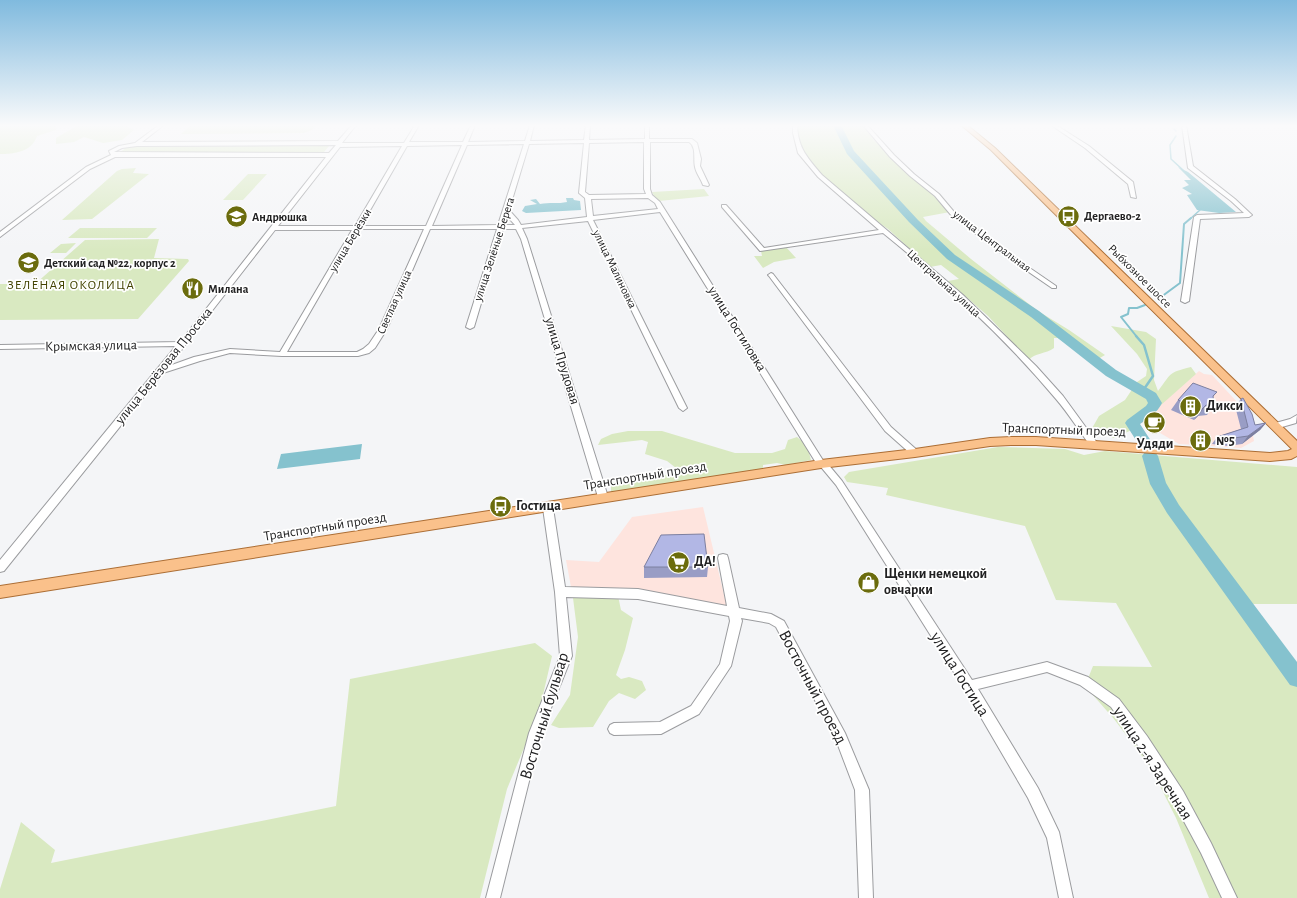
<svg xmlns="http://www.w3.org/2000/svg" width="1297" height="898" font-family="'Alegreya Sans',sans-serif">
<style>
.commercial{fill:#fee4de}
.green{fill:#d9e9c1}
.water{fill:#85c2ce}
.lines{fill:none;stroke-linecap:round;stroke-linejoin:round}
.stream-far2{stroke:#85c2ce;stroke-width:1.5}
.stream-far1{stroke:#85c2ce;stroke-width:2}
.stream{stroke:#85c2ce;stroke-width:2.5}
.river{fill:#85c2ce;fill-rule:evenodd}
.minor-casing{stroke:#9b9c9f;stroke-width:2}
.major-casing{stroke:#ac6e35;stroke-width:2}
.minor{fill:#fff;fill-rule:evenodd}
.major{fill:#fac18b;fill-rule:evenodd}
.wall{fill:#999dc5}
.shaded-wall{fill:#7d80a0}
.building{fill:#b2b7e5;stroke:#7d80a0}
.labels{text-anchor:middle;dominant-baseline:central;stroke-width:3.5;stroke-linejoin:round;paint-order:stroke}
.far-poi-label{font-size:12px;font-weight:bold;fill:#222223;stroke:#fff;text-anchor:start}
.far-street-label{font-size:12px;fill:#222223;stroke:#fff}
.far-quarter-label{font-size:13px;letter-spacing:1px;fill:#424301;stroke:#fff}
.street-label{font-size:14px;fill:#222223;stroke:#fff}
.poi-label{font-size:14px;font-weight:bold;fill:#222223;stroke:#fff;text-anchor:start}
.near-street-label{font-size:17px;fill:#222223;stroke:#fff}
</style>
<rect width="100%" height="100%" fill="#f4f5f7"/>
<path class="commercial" d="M 1199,371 L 1204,374 L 1212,375 L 1239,404 L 1250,421 L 1254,441 L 1241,448 L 1179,444 L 1141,422 Z
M 703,507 L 727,607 L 644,591 L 571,587 L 566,560 L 599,562 L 632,517 Z"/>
<path class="green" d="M 0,125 L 55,125 L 56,130 L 37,136 C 32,152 14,154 0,154 Z
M 78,125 L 124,125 L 134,130 L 122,140 L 103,143 L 84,137 L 74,142 L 56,144 L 56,138 Z
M 191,125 L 316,125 L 312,130 L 304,133 L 181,134 Z
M 797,125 L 863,125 L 873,139 L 896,162 L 926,188 L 950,212 L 923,217 L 926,221 L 971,259 L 1038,311 L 1069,330 L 1105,355 L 1093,362 L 1058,338 L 1054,338 L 1054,348 C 1046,354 1034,353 1029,360 L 988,316 L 948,281 L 959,279 L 941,265 L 930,267 L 888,229 L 851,203 L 814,167 L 801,151 L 797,131 Z
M 329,146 L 324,152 L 119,153 L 127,147 Z
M 136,168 L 133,173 L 149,174 L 92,219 L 62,220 L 117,171 L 122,169 Z
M 248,174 L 267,174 L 243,200 L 223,200 Z
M 704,189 L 709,196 L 659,201 L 654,196 L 652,192 Z
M 80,228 L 157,228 L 147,238 L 68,238 Z
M 159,239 L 154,258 L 188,259 L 189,261 L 138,319 L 0,320 L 0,284 L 35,284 L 85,240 Z
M 76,243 L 66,253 L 50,253 L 61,244 Z
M 786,247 L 796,258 L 774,262 L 763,268 L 754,256 L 762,256 L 761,251 Z
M 1111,326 L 1146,332 L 1156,339 L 1154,380 L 1158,391 C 1172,373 1167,373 1191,367 L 1196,374 L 1134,429 L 1114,438 L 1091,430 L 1099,416 L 1125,400 L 1137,382 L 1146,376 L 1147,369 L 1137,354 Z
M 628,431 L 662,431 L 735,453 L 772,453 L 785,449 L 788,440 L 797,437 L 807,445 L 811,460 L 786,465 L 777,463 L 763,465 L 763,469 L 624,491 L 611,492 L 611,482 L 628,482 L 663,477 L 676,468 L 667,461 L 645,454 L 648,442 L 642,440 L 598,445 L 601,439 L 612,434 Z
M 998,447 L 1065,449 L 1084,455 L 1105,451 L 1297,467 L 1297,604 L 1250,604 L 1297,664 L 1297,898 L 1209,898 L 1176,818 L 1151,768 L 1114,719 L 1085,686 L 1093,666 L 1152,667 L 1116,603 L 1056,600 L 1025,526 L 886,495 L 888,488 L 847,482 L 844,477 L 849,472 Z
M 618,596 L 621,610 L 633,618 L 625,650 L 616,675 L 621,679 L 629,677 L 642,681 L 646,690 L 635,699 L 619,693 L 609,701 L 593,727 L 559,728 L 551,725 L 570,695 L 578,637 L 573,598 Z
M 535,643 L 552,656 L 539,712 L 507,789 L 480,898 L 0,898 L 0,889 L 21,822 L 55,850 L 51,863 L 336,806 L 350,679 Z"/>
<path class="water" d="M 1178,167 L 1188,172 L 1236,212 L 1219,213 L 1197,210 L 1187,195 L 1192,194 L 1182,188 L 1189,185 L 1184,180 L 1191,180 Z
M 566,198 L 573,198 L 574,200 L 580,201 L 581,210 L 526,213 L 522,211 L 525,206 L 537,204 L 530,200 L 536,199 L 540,204 C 549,202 558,204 567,202 Z
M 362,444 L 360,459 L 277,469 L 281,454 Z"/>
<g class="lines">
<path class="stream-far2" d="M 1174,129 L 1176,131
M 1176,136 L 1170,145 L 1171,159 L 1183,170
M 1190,219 L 1200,210"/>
<path class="stream-far1" d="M 1161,297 L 1180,283 L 1184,224 L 1191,218
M 1137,337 L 1121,317 L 1128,314 L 1129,308 L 1137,308 L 1145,305"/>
<path class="stream" d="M 1136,336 L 1144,345 L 1153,376 L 1142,392"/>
<path class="river" d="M 833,125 L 841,125 L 854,151 L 918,220 L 955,255 L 1039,311 L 1116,370 L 1156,393 L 1162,403 C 1157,413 1149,418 1140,424 L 1153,444 L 1151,448 L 1146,449 L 1141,448 L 1125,423 L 1127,420 L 1146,406 L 1148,403 L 1146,399 L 1106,376 L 1031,317 L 947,259 L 909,222 L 847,154 Z
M 1150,451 L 1155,452 L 1158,456 L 1166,483 L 1179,505 L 1297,662 L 1297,687 L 1290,685 L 1167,513 L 1150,484 L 1142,456 L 1145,452 Z"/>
<defs>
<path id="minor" d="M 159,125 L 164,125 L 142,142 L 338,141 L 352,125 L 356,125 L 342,143 L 404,143 L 415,125 L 419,125 L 409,142 L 463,142 L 471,125 L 475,125 L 468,142 L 525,141 L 530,125 L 534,125 L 530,141 L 584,140 L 586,125 L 590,125 L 589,140 L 645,139 L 645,125 L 649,125 L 649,139 L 692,139 L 697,143 L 701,159 L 700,166 L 709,185 L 708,186 L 703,185 C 701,179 696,173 695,167 C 693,159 697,147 689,142 L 650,142 L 650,189 L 652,195 L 660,202 L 824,462 L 827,463 L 842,481 L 972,680 L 1047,662 L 1088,677 L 1119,699 L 1147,736 L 1183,791 L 1211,843 L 1237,898 L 1222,898 L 1201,853 L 1173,801 L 1137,744 L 1111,707 L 1080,685 L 1047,672 L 978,689 L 1038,788 L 1059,832 L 1073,898 L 1059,898 L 1047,838 L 1028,798 L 965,690 L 836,485 L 821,467 L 818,466 L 660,212 L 593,220 L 687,408 L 683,411 L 679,408 L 588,221 L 522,228 L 527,239 L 608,497 L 606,500 L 600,500 L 598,497 L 521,239 L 516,229 L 503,229 L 474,327 L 470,329 L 466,327 L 497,229 L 430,229 L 387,329 L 375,348 L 369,353 L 358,356 L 282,356 L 230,353 L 200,361 L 163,373 L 4,571 L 0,572 L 0,560 L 176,346 L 0,349 L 0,345 L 180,342 L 326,157 L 115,157 L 90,169 L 0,237 L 0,232 L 86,167 L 111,155 L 109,151 L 119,146 L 135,143 ZM 644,142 L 644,189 L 646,194 L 589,195 L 585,192 L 589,143 ZM 584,143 L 579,193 L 585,198 L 587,217 L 521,225 L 518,220 L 509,210 L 529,144 ZM 524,144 L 498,225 L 432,226 L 467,145 ZM 336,145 L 329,153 L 114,152 L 122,148 L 137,146 ZM 462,145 L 426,226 L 361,226 L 407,146 ZM 402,146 L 355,226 L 278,226 L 340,147 ZM 648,198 L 655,203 L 658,209 L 593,216 L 591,199 ZM 507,216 L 515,225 L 504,225 ZM 358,229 L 424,229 L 379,329 L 369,344 L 363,349 L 357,352 L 287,352 ZM 275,230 L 352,230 L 280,352 L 230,349 L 194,357 L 169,366 Z
M 793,125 L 797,125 C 798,149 808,158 822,175 L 963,295 L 1036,366 L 1063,396 L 1098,444 L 1099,446 L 1098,448 L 1092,448 C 1080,432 1069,414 1056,399 C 1005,338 945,283 883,233 L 760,251 L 722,207 L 722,205 L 726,205 L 764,248 L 879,230 L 818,177 L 798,153 L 793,133 Z
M 863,125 L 867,125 L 894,155 L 914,174 L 939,194 L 955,213 L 1002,249 L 1056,286 L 1056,288 L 1052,288 L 998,251 L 951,215 L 935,196 L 910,176 L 890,157 Z
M 1051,125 L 1056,125 L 1089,146 L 1133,182 L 1136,198 L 1131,197 L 1128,184 L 1085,148 Z
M 1182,125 L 1186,125 L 1193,166 L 1235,199 L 1252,215 L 1249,217 L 1200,219 L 1189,301 L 1185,303 L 1181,301 L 1194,217 L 1197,215 L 1244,213 L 1231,201 L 1188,168 Z
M 771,273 L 773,274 L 891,427 L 918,451 L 920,453 L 918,455 L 912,455 L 885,431 L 769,276 L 768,275 Z
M 1297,415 L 1296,423 L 1275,429 L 1271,426 L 1272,424 L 1290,419 Z
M 548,504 L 551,505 L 553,508 L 565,587 L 638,589 L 727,606 L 718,558 L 719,555 L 723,554 L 727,555 L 728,558 L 739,608 L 771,614 L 784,621 L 845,733 L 869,790 L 873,898 L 859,898 L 855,790 L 836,740 L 776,627 L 769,623 L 741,618 L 742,621 L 731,666 L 699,714 L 661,734 L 614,735 L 610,733 L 608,729 L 610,725 L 614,723 L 660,722 L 691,706 L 720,664 L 730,621 L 729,616 L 638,599 L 566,597 L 572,656 L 541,733 L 500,898 L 486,898 L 529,733 L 560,656 L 555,592 L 543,508 L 545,505 Z"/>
<path id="major" d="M 961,125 L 967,125 L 995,148 L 1297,441 L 1297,456 L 1291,459 L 1270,461 L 1036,445 L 1011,445 L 990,446 L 915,457 L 821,468 L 0,598 L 0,586 L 821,460 L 915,449 L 990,438 L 1011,437 L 1036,437 L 1270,453 L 1288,451 L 1292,449 L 1052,211 L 991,150 Z"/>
</defs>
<use href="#minor" class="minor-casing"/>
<use href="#major" class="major-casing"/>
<use href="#minor" class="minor"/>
<use href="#major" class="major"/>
</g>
<path class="wall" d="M 1217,392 L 1213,397 L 1214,405 L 1207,415 L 1198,416 L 1194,420 L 1171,410 L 1178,400 Z
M 1241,399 L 1255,425 L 1266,423 L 1260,430 L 1242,444 L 1228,446 L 1212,444 L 1217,437 L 1241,429 L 1235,406 Z
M 644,567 L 708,567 L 707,577 L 644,578 Z"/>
<path class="shaded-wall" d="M 1206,405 L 1198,416 L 1194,420 L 1201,410 Z
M 1266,423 L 1260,430 L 1242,444 L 1248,436 Z"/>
<path class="building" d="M 1193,383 L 1217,392 L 1213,396 L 1214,405 L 1206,405 L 1201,410 L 1178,400 Z
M 1243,398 L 1252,414 L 1255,425 L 1266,423 L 1248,436 L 1234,438 L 1217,437 L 1248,427 L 1241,399 Z
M 704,534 L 708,567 L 644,567 L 661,535 Z"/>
<linearGradient id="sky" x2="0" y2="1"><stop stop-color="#80bade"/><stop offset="0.5" stop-color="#fafafb"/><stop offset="1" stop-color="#fafafb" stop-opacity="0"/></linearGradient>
<rect width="1297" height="251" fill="url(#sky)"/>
<defs>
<symbol id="bus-disc" viewBox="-11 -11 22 22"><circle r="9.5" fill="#6b6c0d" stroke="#fff"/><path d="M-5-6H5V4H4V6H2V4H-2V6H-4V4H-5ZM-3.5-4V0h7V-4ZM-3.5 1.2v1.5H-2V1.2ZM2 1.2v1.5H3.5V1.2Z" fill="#fff"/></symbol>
<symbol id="school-disc" viewBox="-11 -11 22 22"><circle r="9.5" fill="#6b6c0d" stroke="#fff"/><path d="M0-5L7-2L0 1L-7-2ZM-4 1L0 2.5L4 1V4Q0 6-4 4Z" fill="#fff"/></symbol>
<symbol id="restaurant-disc" viewBox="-11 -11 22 22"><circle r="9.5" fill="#6b6c0d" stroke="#fff"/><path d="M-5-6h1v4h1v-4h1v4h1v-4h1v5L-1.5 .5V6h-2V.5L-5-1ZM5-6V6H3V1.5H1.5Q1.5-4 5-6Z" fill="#fff"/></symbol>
<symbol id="building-disc" viewBox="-11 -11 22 22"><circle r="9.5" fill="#6b6c0d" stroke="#fff"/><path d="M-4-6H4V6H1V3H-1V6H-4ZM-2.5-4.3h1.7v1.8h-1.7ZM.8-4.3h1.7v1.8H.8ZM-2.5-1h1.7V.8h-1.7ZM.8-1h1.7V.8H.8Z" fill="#fff"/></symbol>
<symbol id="cafe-disc" viewBox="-11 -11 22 22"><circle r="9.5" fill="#6b6c0d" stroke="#fff"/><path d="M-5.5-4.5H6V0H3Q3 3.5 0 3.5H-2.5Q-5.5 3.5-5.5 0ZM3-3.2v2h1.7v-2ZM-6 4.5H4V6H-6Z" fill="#fff"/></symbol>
<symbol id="supermarket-disc" viewBox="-11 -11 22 22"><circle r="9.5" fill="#6b6c0d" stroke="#fff"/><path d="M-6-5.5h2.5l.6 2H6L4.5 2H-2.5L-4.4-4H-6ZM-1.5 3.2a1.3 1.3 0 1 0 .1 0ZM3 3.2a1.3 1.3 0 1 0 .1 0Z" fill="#fff"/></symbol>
<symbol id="shop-disc" viewBox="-11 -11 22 22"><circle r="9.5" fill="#6b6c0d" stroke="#fff"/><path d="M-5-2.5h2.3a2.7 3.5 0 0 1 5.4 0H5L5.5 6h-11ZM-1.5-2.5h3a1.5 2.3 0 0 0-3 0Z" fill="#fff"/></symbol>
</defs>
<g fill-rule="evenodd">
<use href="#bus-disc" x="1056" y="204" width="25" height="25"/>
<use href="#school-disc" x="224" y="204" width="25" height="25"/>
<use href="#school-disc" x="16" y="250" width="25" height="25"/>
<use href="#restaurant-disc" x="180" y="276" width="25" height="25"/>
<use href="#building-disc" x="1178" y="394" width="25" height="25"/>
<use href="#cafe-disc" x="1142" y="410" width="25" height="25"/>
<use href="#building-disc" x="1188" y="428" width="25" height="25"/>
<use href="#bus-disc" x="488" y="494" width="25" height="25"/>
<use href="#supermarket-disc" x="666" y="550" width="25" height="25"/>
<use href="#shop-disc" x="856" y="570" width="25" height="25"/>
</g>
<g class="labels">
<g class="far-poi-label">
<text x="1084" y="216">Дергаево-2</text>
<text x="252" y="217">Андрюшка</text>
<text x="44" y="263">Детский сад №22, корпус 2</text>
<text x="208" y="289">Милана</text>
</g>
<g class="far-street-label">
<text transform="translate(350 240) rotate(-59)">улица Берёзки</text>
<text transform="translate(992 241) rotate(37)">улица Центральная</text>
<text transform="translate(494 249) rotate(-72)">улица Зелёные Берега</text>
<text transform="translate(615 269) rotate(64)">улица Малиновка</text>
<text transform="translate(1140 276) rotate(45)">Рыбхозное шоссе</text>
<text transform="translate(944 283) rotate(42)">Центральная улица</text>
<text transform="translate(394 302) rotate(-66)">Светлая улица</text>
</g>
<g class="far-quarter-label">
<text x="71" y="285">ЗЕЛЁНАЯ ОКОЛИЦА</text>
</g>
<g class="street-label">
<text transform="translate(737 329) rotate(58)">улица Гостиловка</text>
<text transform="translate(91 346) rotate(-1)">Крымская улица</text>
<text transform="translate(562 361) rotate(73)">улица Прудовая</text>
<text transform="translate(164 366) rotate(-51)">улица Берёзовая Просека</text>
<text transform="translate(1064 430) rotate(2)">Транспортный проезд</text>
<text transform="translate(645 476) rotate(-9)">Транспортный проезд</text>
<text transform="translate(325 527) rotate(-9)">Транспортный проезд</text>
</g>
<g class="poi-label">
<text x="1206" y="406">Дикси</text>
<text x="1216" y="441">№5</text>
<text x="1155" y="444" text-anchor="middle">Удяди</text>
<text x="516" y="506">Гостица</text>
<text x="694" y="562">ДА!</text>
<text x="884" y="574">Щенки немецкой<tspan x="884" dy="16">овчарки</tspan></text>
</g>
<g class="near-street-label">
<text transform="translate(960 674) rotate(58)">улица Гостица</text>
<text transform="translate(813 687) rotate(62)">Восточный проезд</text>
<text transform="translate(544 716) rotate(-73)">Восточный бульвар</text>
<text transform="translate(1153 763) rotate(57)">улица 2-я Заречная</text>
</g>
</g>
</svg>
